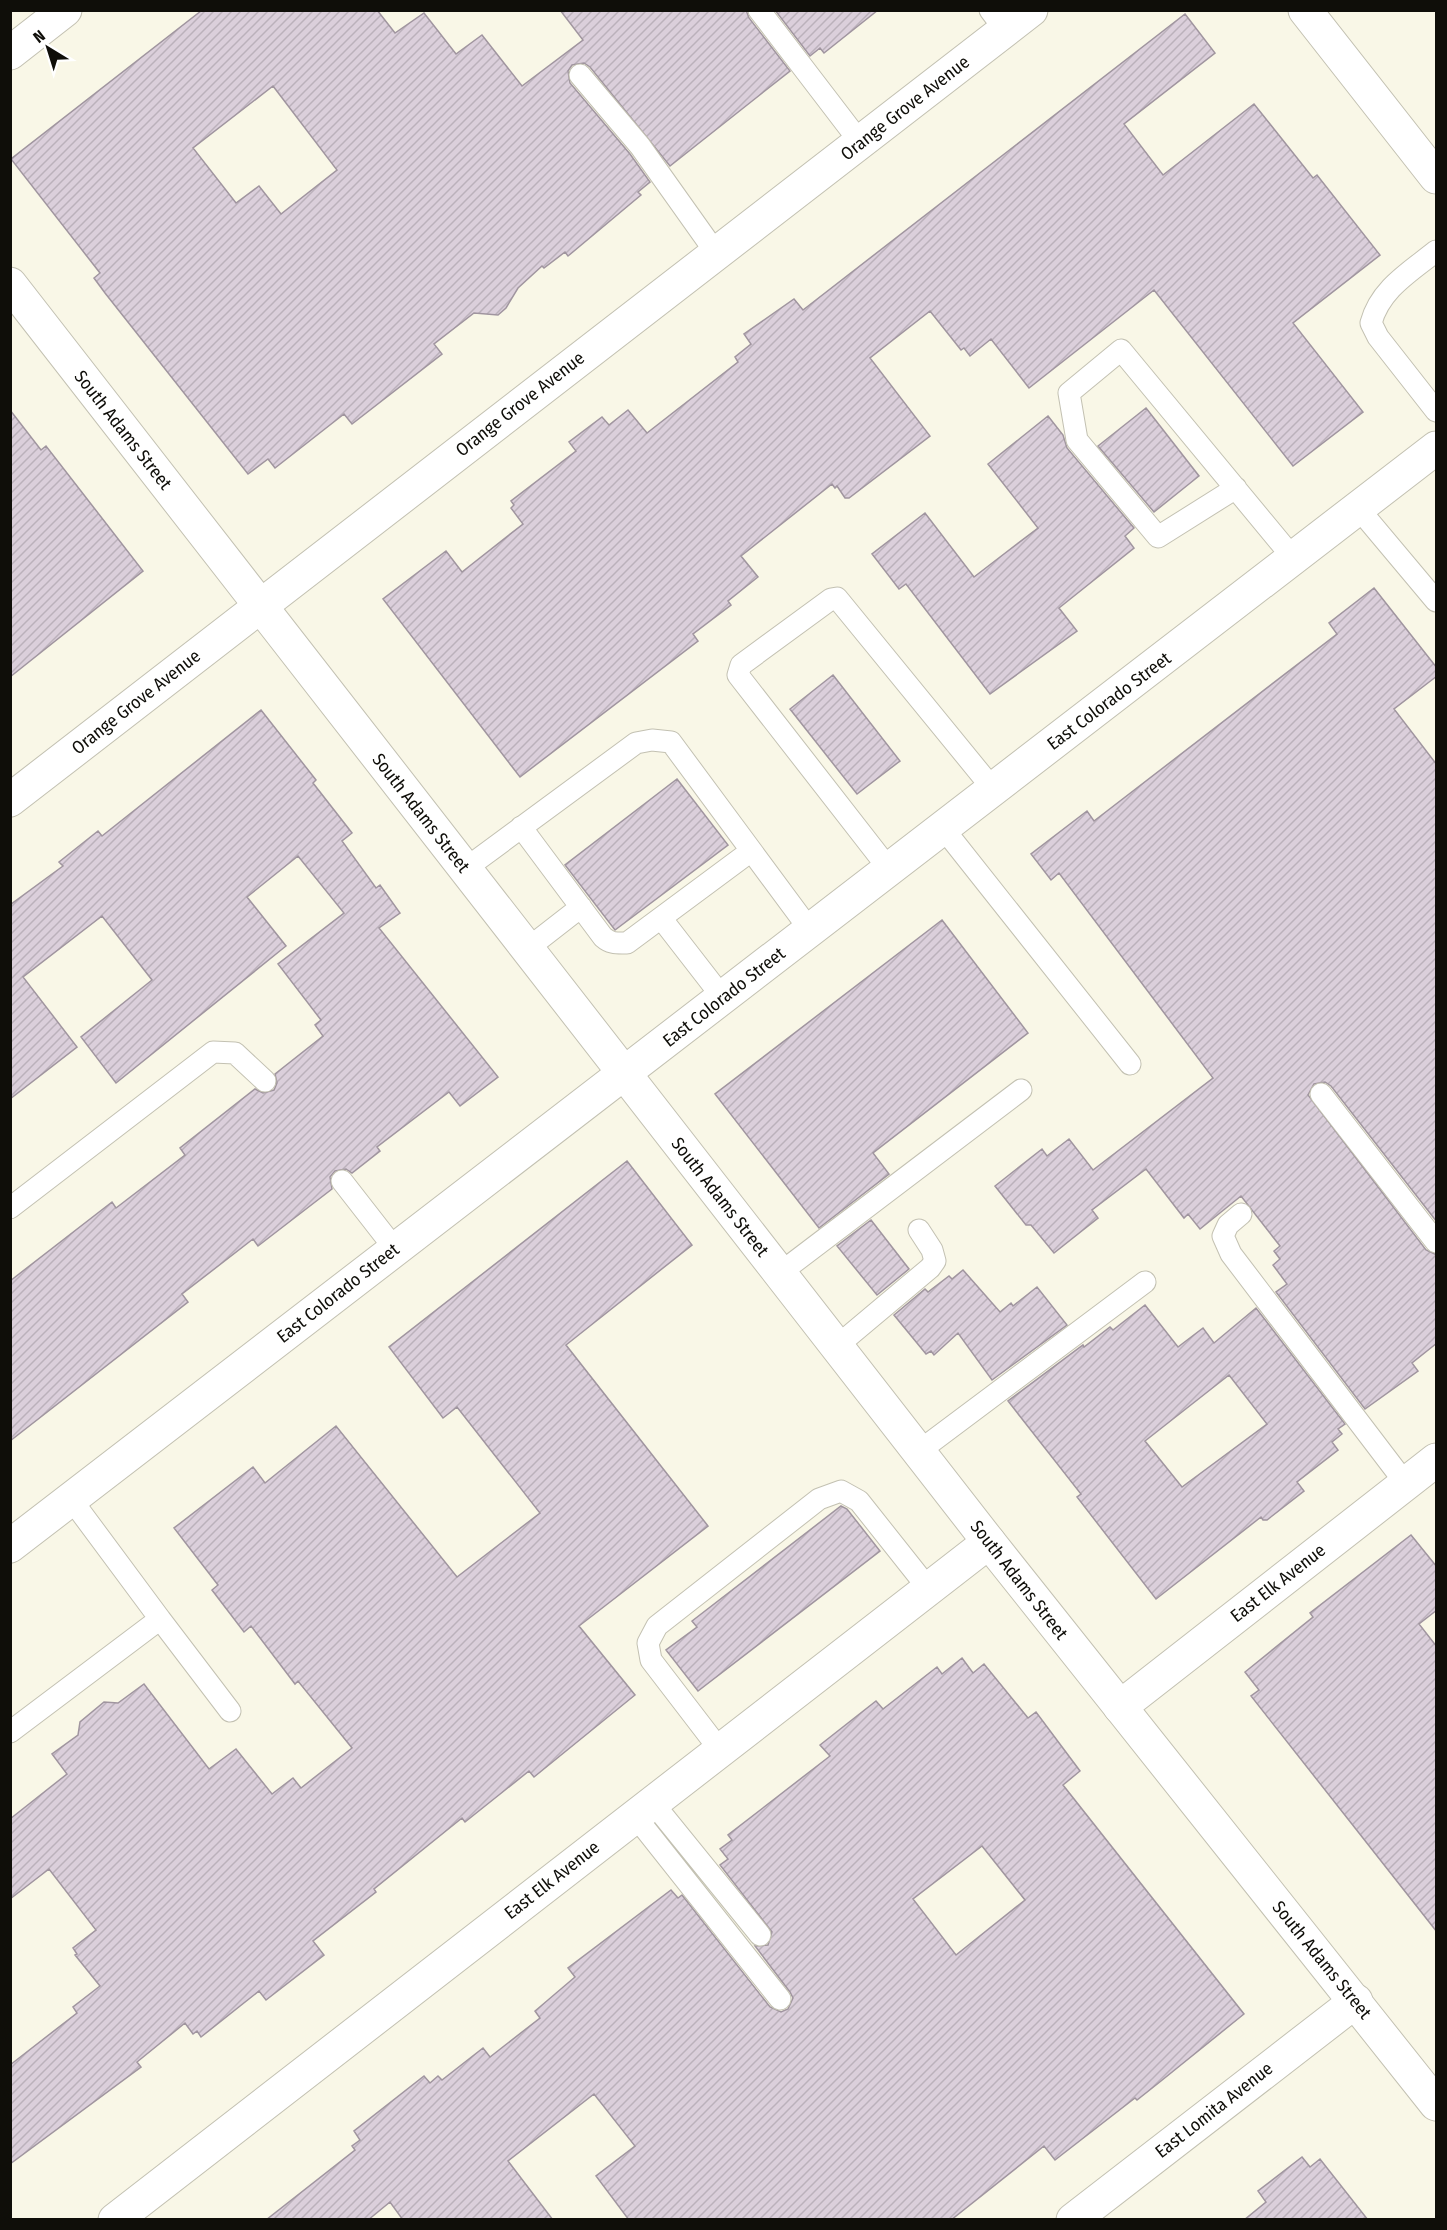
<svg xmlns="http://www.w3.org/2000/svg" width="1447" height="2230" font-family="'Fira Sans Condensed',sans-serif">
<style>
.building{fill:url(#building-hatch);stroke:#a0959f;stroke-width:1.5;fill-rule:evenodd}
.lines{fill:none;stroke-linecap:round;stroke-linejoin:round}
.service-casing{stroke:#c3c1b2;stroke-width:23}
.minor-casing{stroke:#c3c1b2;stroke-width:35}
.tertiary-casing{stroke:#c3c1b2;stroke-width:35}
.secondary-casing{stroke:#c3c1b2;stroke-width:35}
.primary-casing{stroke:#c3c1b2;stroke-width:35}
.service{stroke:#fff;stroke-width:21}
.minor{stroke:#fff;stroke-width:33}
.tertiary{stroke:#fff;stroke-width:33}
.secondary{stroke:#fff;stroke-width:33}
.primary{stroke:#fff;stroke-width:33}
.labels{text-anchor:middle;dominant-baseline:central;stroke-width:5;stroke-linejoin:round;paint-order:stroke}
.street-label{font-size:18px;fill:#0f0e09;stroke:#fff}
</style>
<defs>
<pattern id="building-hatch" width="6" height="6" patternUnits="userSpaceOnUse" patternTransform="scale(1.5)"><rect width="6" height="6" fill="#dbcfdb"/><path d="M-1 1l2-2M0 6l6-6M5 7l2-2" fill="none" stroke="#bbb1bb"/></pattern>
</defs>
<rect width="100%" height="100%" fill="#f9f7e7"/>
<path class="building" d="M 377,10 L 395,33 L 424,13 L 456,54 L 482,35 L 522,86 L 583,40 L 560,10 L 746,10 L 749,18 L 790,71 L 670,166 L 590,67 L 584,63 L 572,65 L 568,71 L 570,83 L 630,154 L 650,182 L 638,192 L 641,195 L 568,256 L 565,252 L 544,268 L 542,266 L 518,288 L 506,308 L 498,315 L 474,313 L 434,344 L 442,354 L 352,424 L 344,414 L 275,468 L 268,459 L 248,474 L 105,293 L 94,278 L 100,273 L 11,159 L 201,11 ZM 273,86 L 337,170 L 281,214 L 259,186 L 236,203 L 193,148 Z
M 775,10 L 878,10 L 824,53 L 820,48 L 810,56 Z
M 1185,14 L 1215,53 L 1124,124 L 1163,175 L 1254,104 L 1313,178 L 1317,175 L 1380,255 L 1293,323 L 1363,412 L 1293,466 L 1154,290 L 1029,388 L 991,339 L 970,356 L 964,348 L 961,350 L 930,311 L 870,358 L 930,436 L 849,498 L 845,498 L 837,486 L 835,488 L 832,484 L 741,556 L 758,577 L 728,601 L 731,605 L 693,634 L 698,641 L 520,777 L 383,599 L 446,551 L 462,572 L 523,524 L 511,508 L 514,505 L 511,501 L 576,451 L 569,442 L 602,417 L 609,425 L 628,410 L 647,433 L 738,362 L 735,357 L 751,344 L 744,334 L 794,299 L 803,310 Z
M 1146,408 L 1199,476 L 1154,512 L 1098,446 Z
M 10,410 L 41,450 L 46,446 L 143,571 L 10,677 Z
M 1048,416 L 1063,435 L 1067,448 L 1134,528 L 1125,536 L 1134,548 L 1059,608 L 1077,631 L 990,694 L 906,584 L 899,589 L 872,554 L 925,513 L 974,577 L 1000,557 L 1038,528 L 988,464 Z
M 1374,588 L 1437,668 L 1437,676 L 1394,709 L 1437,765 L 1437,1222 L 1331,1086 L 1325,1082 L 1314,1084 L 1308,1095 L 1426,1250 L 1437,1255 L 1437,1343 L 1412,1363 L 1418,1371 L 1365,1409 L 1276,1292 L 1287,1284 L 1273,1265 L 1280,1259 L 1274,1251 L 1280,1246 L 1241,1196 L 1200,1229 L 1188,1214 L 1184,1218 L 1146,1169 L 1092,1210 L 1098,1218 L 1054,1253 L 1031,1225 L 1026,1225 L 995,1186 L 1042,1149 L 1047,1156 L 1069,1139 L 1093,1170 L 1213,1078 L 1059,873 L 1051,880 L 1031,854 L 1087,811 L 1094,821 L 1337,634 L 1329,623 Z
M 833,675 L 900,761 L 857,794 L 790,709 Z
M 261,710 L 316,780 L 313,783 L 352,833 L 342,841 L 376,888 L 380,885 L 400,913 L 379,928 L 498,1077 L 460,1106 L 449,1092 L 377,1147 L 380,1151 L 352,1173 L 346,1169 L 335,1171 L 330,1177 L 332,1189 L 258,1246 L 253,1239 L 182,1294 L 188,1302 L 10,1441 L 10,1281 L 112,1202 L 116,1208 L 185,1155 L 180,1148 L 255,1089 L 263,1093 L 274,1090 L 277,1083 L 275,1074 L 323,1036 L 315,1025 L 321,1020 L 278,964 L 344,913 L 298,856 L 247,897 L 286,946 L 116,1083 L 81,1037 L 152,980 L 102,916 L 23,977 L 77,1047 L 10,1099 L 10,905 L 63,866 L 59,862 L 98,831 L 102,836 Z
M 677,779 L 728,845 L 615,930 L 565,865 Z
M 942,920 L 1028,1033 L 873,1153 L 889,1174 L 819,1228 L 715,1094 Z
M 627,1161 L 692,1245 L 566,1345 L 708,1526 L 579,1626 L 635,1695 L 534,1777 L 529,1771 L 465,1822 L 462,1818 L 374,1889 L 376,1892 L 313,1941 L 324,1955 L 266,2000 L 259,1991 L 201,2037 L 197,2031 L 193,2034 L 185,2023 L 137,2062 L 141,2067 L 10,2164 L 10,2065 L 77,2013 L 73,2007 L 100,1986 L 75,1955 L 77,1954 L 73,1948 L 96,1930 L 49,1869 L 10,1899 L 10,1819 L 67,1774 L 52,1754 L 78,1735 L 80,1722 L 104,1702 L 118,1703 L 144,1684 L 209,1769 L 236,1749 L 272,1794 L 293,1778 L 301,1788 L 352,1748 L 298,1681 L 295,1684 L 251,1626 L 244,1632 L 212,1590 L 218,1585 L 174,1528 L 253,1467 L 265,1483 L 336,1426 L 457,1577 L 540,1513 L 457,1407 L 443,1418 L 389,1347 Z
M 871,1220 L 909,1269 L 877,1295 L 837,1246 Z
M 963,1270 L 1000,1312 L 1011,1303 L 1013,1306 L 1037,1287 L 1067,1325 L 992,1380 L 958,1333 L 934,1355 L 931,1351 L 926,1354 L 894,1315 L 925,1289 L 928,1292 L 949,1276 L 952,1279 Z
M 1145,1305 L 1178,1347 L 1203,1328 L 1214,1343 L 1256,1308 L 1345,1424 L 1338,1429 L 1342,1434 L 1332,1442 L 1338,1450 L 1297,1482 L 1304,1491 L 1267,1520 L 1263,1520 L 1261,1517 L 1156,1599 L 1077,1497 L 1081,1494 L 1008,1401 L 1083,1345 L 1084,1347 L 1110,1327 L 1113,1330 ZM 1229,1375 L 1267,1424 L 1182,1487 L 1145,1441 Z
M 841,1506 L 847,1509 L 880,1551 L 698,1691 L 666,1650 L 697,1627 L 692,1621 Z
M 1411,1535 L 1437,1567 L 1437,1610 L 1419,1624 L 1437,1647 L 1437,1932 L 1251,1696 L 1259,1690 L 1245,1672 L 1313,1617 L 1310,1613 Z
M 962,1658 L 973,1673 L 984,1664 L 1028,1718 L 1036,1712 L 1080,1771 L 1063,1785 L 1244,2014 L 1161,2081 L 1137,2100 L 1135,2098 L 1055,2160 L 1044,2146 L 951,2220 L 629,2220 L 596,2176 L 635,2146 L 594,2094 L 508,2161 L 553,2220 L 403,2220 L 390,2202 L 368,2220 L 266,2220 L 355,2150 L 352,2146 L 360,2140 L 354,2131 L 424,2076 L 430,2083 L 438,2076 L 442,2080 L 483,2048 L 490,2057 L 540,2018 L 535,2011 L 575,1977 L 568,1968 L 671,1890 L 678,1898 L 682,1895 L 770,2007 L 781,2012 L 788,2009 L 793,1998 L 790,1992 L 755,1946 L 768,1945 L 772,1932 L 720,1865 L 728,1859 L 720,1849 L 732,1840 L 728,1835 L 830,1756 L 820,1745 L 876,1701 L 883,1709 L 937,1667 L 942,1674 ZM 982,1846 L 1025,1900 L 956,1955 L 913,1899 Z
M 1302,2157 L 1310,2167 L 1320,2159 L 1368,2220 L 1244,2220 L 1266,2202 L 1258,2191 Z"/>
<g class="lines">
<defs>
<path id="service" d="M 759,10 L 860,142
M 990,10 L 1005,30
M 580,75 L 640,146 L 716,253
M 1436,251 C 1410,272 1380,289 1371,323 L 1378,337 L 1436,411
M 1236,488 L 1158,537 L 1077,440 L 1069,393 L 1121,350 L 1294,559
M 1358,508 L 1436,601
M 521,827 L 603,937 C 611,944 617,943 627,943 L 751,851
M 943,828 L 1130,1064
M 465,869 L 636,743 L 652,740 L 671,742 L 810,930
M 889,869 L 738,675 L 741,665 L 831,599 L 837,598 L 993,789
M 661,918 L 723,998
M 527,949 L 581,907
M 1321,1094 L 1436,1242
M 342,1181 L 395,1249
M 10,1208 L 213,1052 L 235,1053 L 265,1081
M 1241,1214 L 1228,1225 L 1223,1236 L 1231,1254 L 1406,1484
M 780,1273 L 1021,1090
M 837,1346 L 930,1268 L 935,1261 L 932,1250 L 919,1230
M 918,1452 L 1145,1282
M 160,1619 L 230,1711
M 10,1732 L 160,1619 L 71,1499
M 720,1750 L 651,1660 L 648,1643 L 657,1626 L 819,1499 L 841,1491 L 859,1501 L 928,1588
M 653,1803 L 760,1935
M 635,1816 L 780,1999"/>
<path id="minor" d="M 10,53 L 65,10
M 10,800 L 1031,10
M 1120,1707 L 1436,1460
M 115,2220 L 989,1542
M 1073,2220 L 1356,2001"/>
<path id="tertiary" d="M 10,284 L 989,1542 L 1436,2104"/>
<path id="secondary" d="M 1305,10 L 1436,177"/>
<path id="primary" d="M 10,1546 L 1436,448"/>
</defs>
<use href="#service" class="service-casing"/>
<use href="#minor" class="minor-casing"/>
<use href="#tertiary" class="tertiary-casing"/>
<use href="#secondary" class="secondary-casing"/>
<use href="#primary" class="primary-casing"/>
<use href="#service" class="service"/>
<use href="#minor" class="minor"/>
<use href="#tertiary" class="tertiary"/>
<use href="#secondary" class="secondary"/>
<use href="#primary" class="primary"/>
</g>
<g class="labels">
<g class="street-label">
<text transform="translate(905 108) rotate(-38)">Orange Grove Avenue</text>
<text transform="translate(520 404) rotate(-38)">Orange Grove Avenue</text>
<text transform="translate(123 430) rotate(52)">South Adams Street</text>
<text transform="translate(1109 701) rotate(-37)">East Colorado Street</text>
<text transform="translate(136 702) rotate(-38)">Orange Grove Avenue</text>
<text transform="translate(421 813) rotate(52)">South Adams Street</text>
<text transform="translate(724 997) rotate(-38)">East Colorado Street</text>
<text transform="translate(720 1197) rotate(52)">South Adams Street</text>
<text transform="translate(338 1293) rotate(-38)">East Colorado Street</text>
<text transform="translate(1019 1580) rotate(52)">South Adams Street</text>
<text transform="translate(1278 1583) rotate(-38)">East Elk Avenue</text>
<text transform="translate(552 1880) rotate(-38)">East Elk Avenue</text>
<text transform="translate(1322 1960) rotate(51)">South Adams Street</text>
<text transform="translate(1214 2110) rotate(-38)">East Lomita Avenue</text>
</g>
</g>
<rect width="1447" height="2230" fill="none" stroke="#0f0e09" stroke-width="24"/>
<g transform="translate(48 48) rotate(322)" stroke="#ffffff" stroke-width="4.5" paint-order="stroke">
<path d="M0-4.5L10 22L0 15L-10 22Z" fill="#0f0e09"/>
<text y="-9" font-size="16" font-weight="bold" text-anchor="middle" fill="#0f0e09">N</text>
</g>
</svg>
